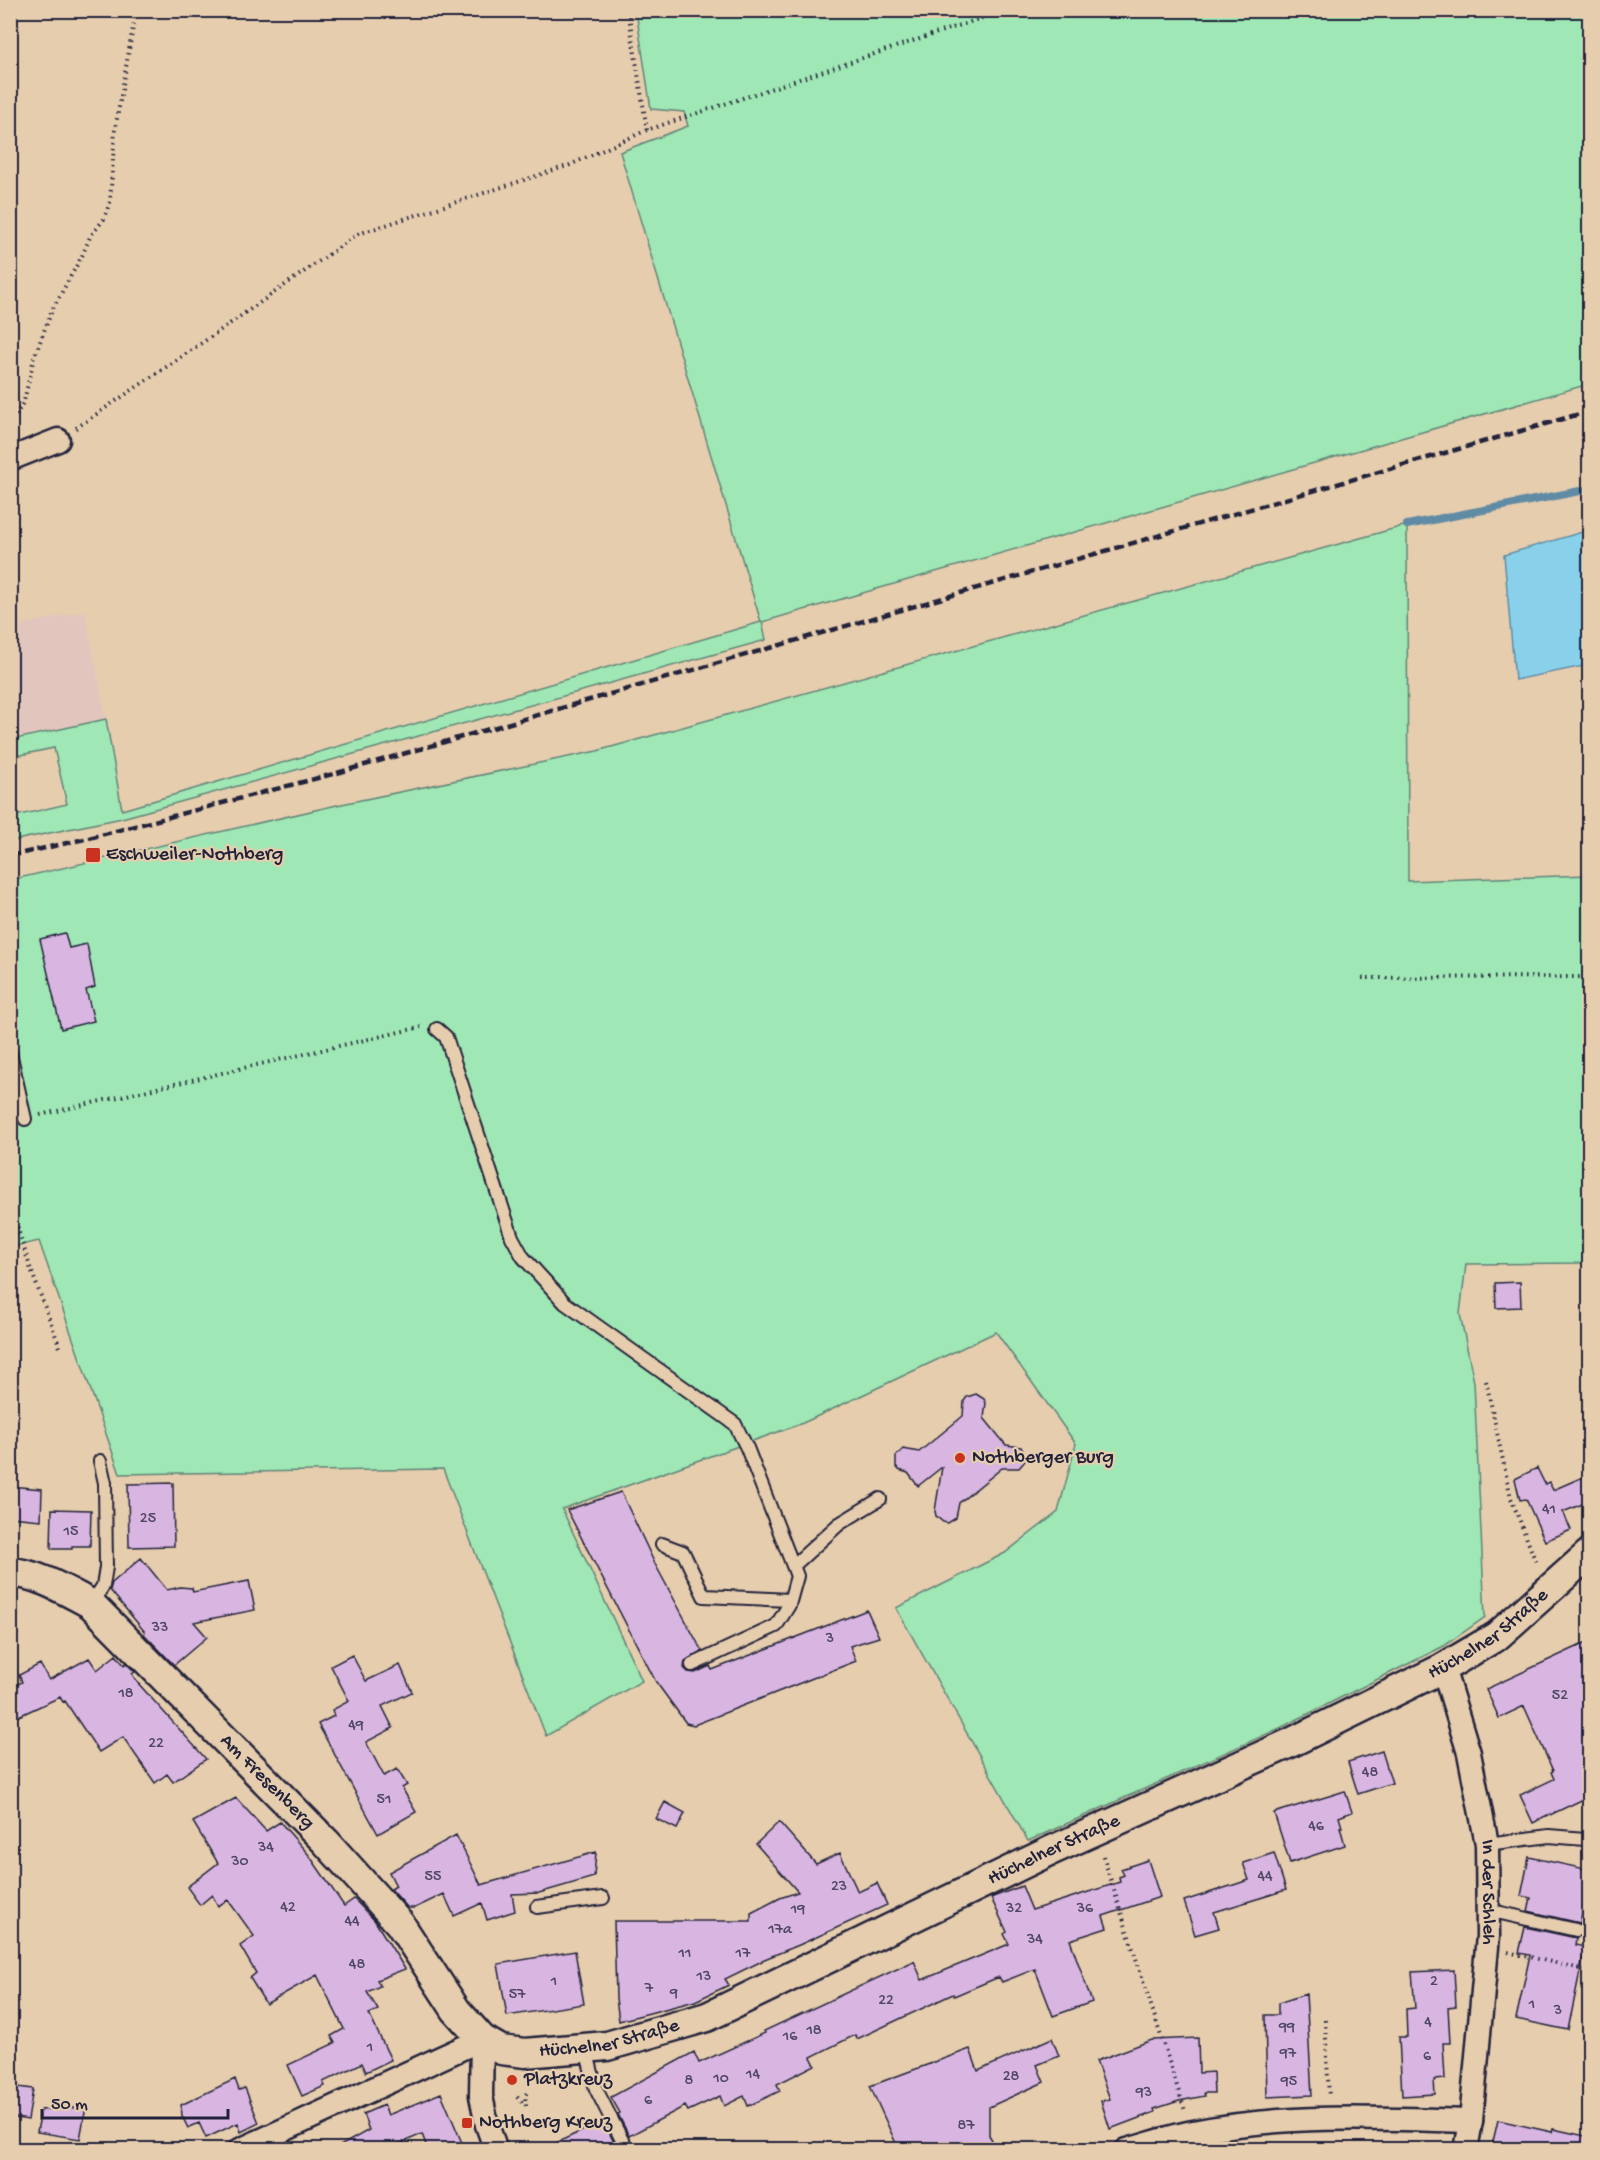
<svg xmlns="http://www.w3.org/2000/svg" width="1600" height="2160" font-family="'Gochi Hand',sans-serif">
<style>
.built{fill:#e2c6bd}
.green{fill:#9fe7b4;stroke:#608478;stroke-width:1.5}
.water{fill:#89d1ea;stroke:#608ba4;stroke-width:1.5}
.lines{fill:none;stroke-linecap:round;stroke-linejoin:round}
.stream{stroke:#608ba4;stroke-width:8}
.building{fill:#d9b6e1;stroke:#22223b;stroke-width:1.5}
.service-casing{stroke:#22223b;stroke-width:16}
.minor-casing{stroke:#22223b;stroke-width:27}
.tertiary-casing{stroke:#22223b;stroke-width:33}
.path{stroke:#22223b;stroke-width:4;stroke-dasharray:1.5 4.5;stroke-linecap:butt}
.service{stroke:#e6cdae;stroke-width:12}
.minor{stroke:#e6cdae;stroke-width:22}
.tertiary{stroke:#e6cdae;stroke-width:28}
.rail{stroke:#22223b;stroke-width:4.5;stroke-dasharray:9 4.5;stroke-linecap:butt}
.poi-dot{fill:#c8321e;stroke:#e6cdae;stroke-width:2}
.labels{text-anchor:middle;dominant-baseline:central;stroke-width:4.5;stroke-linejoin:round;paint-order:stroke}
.number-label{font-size:16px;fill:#504764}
.poi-label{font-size:20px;fill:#22223b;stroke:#e6cdae;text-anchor:start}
.street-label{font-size:20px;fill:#22223b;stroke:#e6cdae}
</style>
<rect width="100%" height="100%" fill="#e6cdae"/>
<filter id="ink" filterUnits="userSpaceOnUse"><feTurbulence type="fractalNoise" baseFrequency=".0167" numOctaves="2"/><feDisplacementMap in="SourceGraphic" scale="12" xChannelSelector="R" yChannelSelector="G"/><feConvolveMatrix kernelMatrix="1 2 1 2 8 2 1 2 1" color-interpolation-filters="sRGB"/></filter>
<g filter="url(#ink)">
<path class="built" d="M 85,611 L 106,719 L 11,740 L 10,627 Z"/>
<path class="green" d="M 636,11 L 1589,11 L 1589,384 L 762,622 L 766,640 L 122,818 L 11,841 L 11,817 L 67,804 L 54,748 L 11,757 L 11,740 L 106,719 L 122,810 L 761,622 L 620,152 L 688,126 L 684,112 L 651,109 Z
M 1407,525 L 1408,881 L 1589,875 L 1589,1263 L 1466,1264 L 1460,1314 L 1474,1382 L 1485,1617 L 1444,1646 L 1280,1728 L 1028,1841 L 896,1608 L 1005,1553 L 1058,1512 L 1076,1444 L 996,1332 L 803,1423 L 562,1509 L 642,1681 L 546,1736 L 443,1469 L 120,1474 L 39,1241 L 11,1247 L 10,880 L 337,805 L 597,751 Z"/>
<path class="water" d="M 1589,530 L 1589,665 L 1515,680 L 1504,555 Z"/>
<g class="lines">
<path class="stream" d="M 1407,525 L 1590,489"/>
</g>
<path class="building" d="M 65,933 L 69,948 L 87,944 L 95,987 L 86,990 L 94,1021 L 61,1029 L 40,939 Z
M 1520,1282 L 1521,1307 L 1496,1308 L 1495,1283 Z
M 976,1394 L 984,1399 L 986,1403 L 984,1418 L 1006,1445 L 1021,1447 L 1026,1456 L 1025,1461 L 1019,1468 L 1002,1468 L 959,1503 L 956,1518 L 948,1523 L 943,1522 L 936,1516 L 935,1511 L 942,1467 L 918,1486 L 908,1473 L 899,1470 L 896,1466 L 896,1456 L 903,1449 L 919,1452 L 963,1416 L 964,1401 L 967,1397 Z
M 1537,1468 L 1545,1484 L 1549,1482 L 1553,1490 L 1590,1474 L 1590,1501 L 1563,1512 L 1571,1530 L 1545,1541 L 1526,1499 L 1520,1500 L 1515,1479 Z
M 173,1483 L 174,1546 L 129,1547 L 128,1484 Z
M 10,1486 L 42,1489 L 41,1520 L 10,1517 Z
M 621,1492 L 655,1564 L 702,1651 L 685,1661 L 684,1668 L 688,1672 L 695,1673 L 710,1666 L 712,1670 L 867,1610 L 879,1637 L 850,1646 L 856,1661 L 694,1725 L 686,1723 L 656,1682 L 567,1510 Z
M 52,1509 L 91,1510 L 90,1546 L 72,1546 L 72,1549 L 51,1549 Z
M 141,1558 L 167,1590 L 180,1587 L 192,1588 L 193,1592 L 249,1581 L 255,1610 L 194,1622 L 207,1637 L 174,1665 L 144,1634 L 145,1632 L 110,1590 L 112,1583 Z
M 1590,1641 L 1590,1796 L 1533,1823 L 1520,1795 L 1554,1779 L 1551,1772 L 1553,1771 L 1524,1706 L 1499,1718 L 1486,1689 Z
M 116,1655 L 124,1665 L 126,1663 L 135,1672 L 132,1674 L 137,1682 L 206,1759 L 173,1782 L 167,1774 L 155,1783 L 123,1737 L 99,1752 L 65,1701 L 63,1702 L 60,1697 L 10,1720 L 10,1688 L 22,1682 L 19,1675 L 40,1664 L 49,1680 L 89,1658 L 97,1670 Z
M 352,1655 L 366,1681 L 400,1665 L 412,1692 L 382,1706 L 393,1728 L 366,1742 L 384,1776 L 397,1769 L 407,1785 L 402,1788 L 416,1812 L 378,1834 L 318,1724 L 334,1716 L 332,1710 L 349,1701 L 331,1666 Z
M 1382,1751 L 1392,1783 L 1358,1794 L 1348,1762 Z
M 1345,1791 L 1352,1812 L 1339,1817 L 1342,1827 L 1340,1827 L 1345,1845 L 1290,1863 L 1274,1813 Z
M 236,1798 L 266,1831 L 280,1822 L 309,1855 L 344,1906 L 354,1899 L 375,1921 L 405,1969 L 377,1980 L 380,1986 L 367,1992 L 378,2010 L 369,2014 L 391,2060 L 366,2072 L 362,2063 L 323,2082 L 325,2086 L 302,2096 L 288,2065 L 335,2043 L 331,2036 L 344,2029 L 317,1975 L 266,2004 L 250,1978 L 256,1973 L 240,1946 L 254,1936 L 228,1900 L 218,1906 L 212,1895 L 200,1905 L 187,1887 L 218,1863 L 193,1822 Z
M 665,1802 L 685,1813 L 677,1829 L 656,1819 Z
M 779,1822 L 816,1864 L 840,1853 L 858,1892 L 877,1883 L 887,1905 L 799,1945 L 762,1960 L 762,1961 L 725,1979 L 729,1985 L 695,2001 L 619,2021 L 616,1998 L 614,1921 L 751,1921 L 751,1913 L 780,1898 L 798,1892 L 756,1844 Z
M 456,1835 L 481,1885 L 596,1852 L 594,1877 L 539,1893 L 512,1894 L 515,1911 L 487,1920 L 482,1903 L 454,1916 L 444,1894 L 415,1908 L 408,1908 L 391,1889 L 396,1886 L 389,1872 Z
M 1274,1853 L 1286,1890 L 1214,1912 L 1219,1928 L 1195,1935 L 1184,1901 L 1249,1880 L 1243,1863 Z
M 1529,1857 L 1590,1870 L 1590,1890 L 1587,1890 L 1580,1923 L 1528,1911 L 1531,1898 L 1521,1896 Z
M 1148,1860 L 1160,1897 L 1103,1916 L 1107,1928 L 1070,1940 L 1092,2002 L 1053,2016 L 1035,1969 L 1002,1982 L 999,1977 L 954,1996 L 953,1994 L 857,2039 L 855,2035 L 811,2057 L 815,2065 L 777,2084 L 780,2091 L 748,2106 L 744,2096 L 724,2106 L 720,2096 L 688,2111 L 685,2106 L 629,2136 L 618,2114 L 620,2113 L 611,2097 L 694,2052 L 699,2063 L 765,2033 L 764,2031 L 914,1961 L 922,1980 L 1009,1944 L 1004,1934 L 1007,1932 L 991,1898 L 993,1897 L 1022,1886 L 1032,1910 L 1120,1882 L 1119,1877 L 1124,1875 L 1121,1869 Z
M 1525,1927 L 1576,1938 L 1575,1945 L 1585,1947 L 1568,2030 L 1516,2019 L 1530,1955 L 1519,1953 Z
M 575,1951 L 584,2004 L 507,2016 L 498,1964 Z
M 1454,1970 L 1456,2006 L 1448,2007 L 1450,2043 L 1443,2043 L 1445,2079 L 1434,2080 L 1435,2094 L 1402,2096 L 1399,2037 L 1407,2037 L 1406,2009 L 1415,2008 L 1412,1972 Z
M 1306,1994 L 1312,2095 L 1267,2097 L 1265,2015 L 1278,2015 L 1278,2003 Z
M 1052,2038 L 1059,2056 L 1037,2065 L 1044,2082 L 989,2107 L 989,2135 L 998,2150 L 899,2150 L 870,2086 L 970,2049 L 978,2071 Z
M 1198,2038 L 1199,2073 L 1213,2072 L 1214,2093 L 1204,2093 L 1205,2096 L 1179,2101 L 1154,2109 L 1155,2112 L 1110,2129 L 1101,2101 L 1110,2099 L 1096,2061 L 1152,2040 Z
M 235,2079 L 239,2090 L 245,2088 L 259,2123 L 241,2132 L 238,2123 L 206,2138 L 199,2123 L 188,2128 L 182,2116 L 181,2105 Z
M 10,2086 L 33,2089 L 28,2120 L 10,2117 Z
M 441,2093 L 465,2150 L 428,2150 L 422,2134 L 385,2150 L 333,2150 L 369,2130 L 363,2114 L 384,2105 L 388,2115 Z
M 86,2107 L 80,2139 L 37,2132 L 41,2110 Z
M 1498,2120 L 1552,2132 L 1553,2129 L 1590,2137 L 1590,2150 L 1491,2150 Z
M 603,2121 L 615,2144 L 604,2150 L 541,2150 Z"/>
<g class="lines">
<defs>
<path id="service" d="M 437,1029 L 446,1037 L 512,1237 L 523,1257 L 565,1303 L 735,1424 L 747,1448 L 797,1576 L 789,1605 L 776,1626 L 692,1665
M 10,1052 L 25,1119
M 662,1544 L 683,1552 L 704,1596 L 790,1600
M 793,1566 L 839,1524 L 880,1499
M 91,1604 L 103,1586 L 106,1567 L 105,1483 L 100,1461
M 1487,1844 L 1549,1836 L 1585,1839
M 537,1907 L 603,1898
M 1488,1910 L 1576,1930
M 586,2049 L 596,2089 L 627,2150"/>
<g id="minor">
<path d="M 10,459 L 58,440"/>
<path id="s1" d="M 1443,1668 L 1469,1753 L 1487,1844 L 1488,1936 L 1471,2121 L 1466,2150"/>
<path d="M 240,2150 L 482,2039 L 481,2096 L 487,2125 L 496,2150"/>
<path d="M 1127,2150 C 1149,2144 1171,2136 1193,2132 C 1284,2114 1379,2118 1471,2121"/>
</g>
<g id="tertiary">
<path id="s2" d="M 10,1572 C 39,1574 66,1591 91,1604 L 326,1842 L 400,1924 L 456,2010 L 482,2039 L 501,2050 L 525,2053 L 607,2046 L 707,2017 L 1050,1851 L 1288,1744 L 1443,1668 L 1497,1636 L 1590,1553"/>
</g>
</defs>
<use href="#service" class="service-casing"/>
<use href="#minor" class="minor-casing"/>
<use href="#tertiary" class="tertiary-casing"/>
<path class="path" d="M 628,10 L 647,130
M 10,426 L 24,401 L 34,358 L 52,310 L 82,256 L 90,237 L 104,219 L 110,202 L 115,130 L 136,10
M 76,428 L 215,334 L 358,234 L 570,165 L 647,130 L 1006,10
M 1362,978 L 1590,977
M 40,1115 L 421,1027
M 10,1204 L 30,1267 L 61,1350
M 1486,1381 L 1511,1498 L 1537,1565
M 1103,1856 L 1185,2111
M 1508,1952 L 1590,1971
M 1325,2020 L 1329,2097
M 517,2097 L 525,2106
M 526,2106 L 525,2096 L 528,2091"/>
<use href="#service" class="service"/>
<use href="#minor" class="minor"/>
<use href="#tertiary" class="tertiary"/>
<path class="rail" d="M 10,856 L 89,838 L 337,773 L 1590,411"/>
</g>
</g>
<g class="poi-dot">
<rect x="85" y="847" width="16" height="16" rx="3"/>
<circle cx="960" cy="1458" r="6"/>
<circle cx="512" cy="2080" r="6"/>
<rect x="461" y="2117" width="12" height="12" rx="3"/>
</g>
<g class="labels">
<g class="number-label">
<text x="1549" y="1510">41</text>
<text x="148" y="1519">25</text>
<text x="71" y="1532">15</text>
<text x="160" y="1628">33</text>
<text x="830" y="1639">3</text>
<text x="126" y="1694">18</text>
<text x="1560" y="1696">52</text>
<text x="356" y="1726">49</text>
<text x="156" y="1744">22</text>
<text x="1370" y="1773">48</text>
<text x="384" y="1800">51</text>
<text x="1316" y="1827">46</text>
<text x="266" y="1848">34</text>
<text x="240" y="1862">30</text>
<text x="433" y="1877">55</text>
<text x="1265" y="1877">44</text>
<text x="839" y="1887">23</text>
<text x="288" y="1908">42</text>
<text x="1014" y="1909">32</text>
<text x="1085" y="1909">36</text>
<text x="798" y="1910">19</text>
<text x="352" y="1922">44</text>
<text x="780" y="1930">17a</text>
<text x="1035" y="1940">34</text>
<text x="685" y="1954">11</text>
<text x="743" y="1954">17</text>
<text x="357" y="1965">48</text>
<text x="704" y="1977">13</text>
<text x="554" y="1982">1</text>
<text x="1434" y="1982">2</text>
<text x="649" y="1989">7</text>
<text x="674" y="1994">9</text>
<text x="517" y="1995">57</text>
<text x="886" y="2001">22</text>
<text x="1532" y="2005">1</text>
<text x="1558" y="2011">3</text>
<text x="1428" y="2023">4</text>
<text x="1287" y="2028">99</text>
<text x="814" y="2031">18</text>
<text x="790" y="2037">16</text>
<text x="370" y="2048">1</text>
<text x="1288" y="2054">97</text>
<text x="1427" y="2057">6</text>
<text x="753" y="2075">14</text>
<text x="1011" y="2077">28</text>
<text x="721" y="2079">10</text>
<text x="689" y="2081">8</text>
<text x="1289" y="2082">95</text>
<text x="1144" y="2093">93</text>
<text x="648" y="2101">6</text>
<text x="966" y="2126">87</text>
</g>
<g class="poi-label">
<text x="106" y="855">Eschweiler-Nothberg</text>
<text x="972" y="1458">Nothberger Burg</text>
<text x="524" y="2080">Platzkreuz</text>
<text x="479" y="2123">Nothberg Kreuz</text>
</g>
<g class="street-label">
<text stroke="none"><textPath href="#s2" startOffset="1778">Hüchelner Straße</textPath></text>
<text stroke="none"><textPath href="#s2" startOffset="338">Am Fresenberg</textPath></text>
<text stroke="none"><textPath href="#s2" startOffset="1292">Hüchelner Straße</textPath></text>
<text stroke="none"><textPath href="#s1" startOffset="230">In der Schleh</textPath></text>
<text stroke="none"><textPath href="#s2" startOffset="806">Hüchelner Straße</textPath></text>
</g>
</g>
<rect width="1600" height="2160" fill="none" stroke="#e6cdae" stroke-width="36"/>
<rect x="18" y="18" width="1564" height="2124" fill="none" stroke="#22223b" stroke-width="2" filter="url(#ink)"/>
<path d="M42 2109v9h186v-9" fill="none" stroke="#22223b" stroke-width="3"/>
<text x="51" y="2109" font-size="18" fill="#22223b" stroke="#e6cdae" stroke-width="4.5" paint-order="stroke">50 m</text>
</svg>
